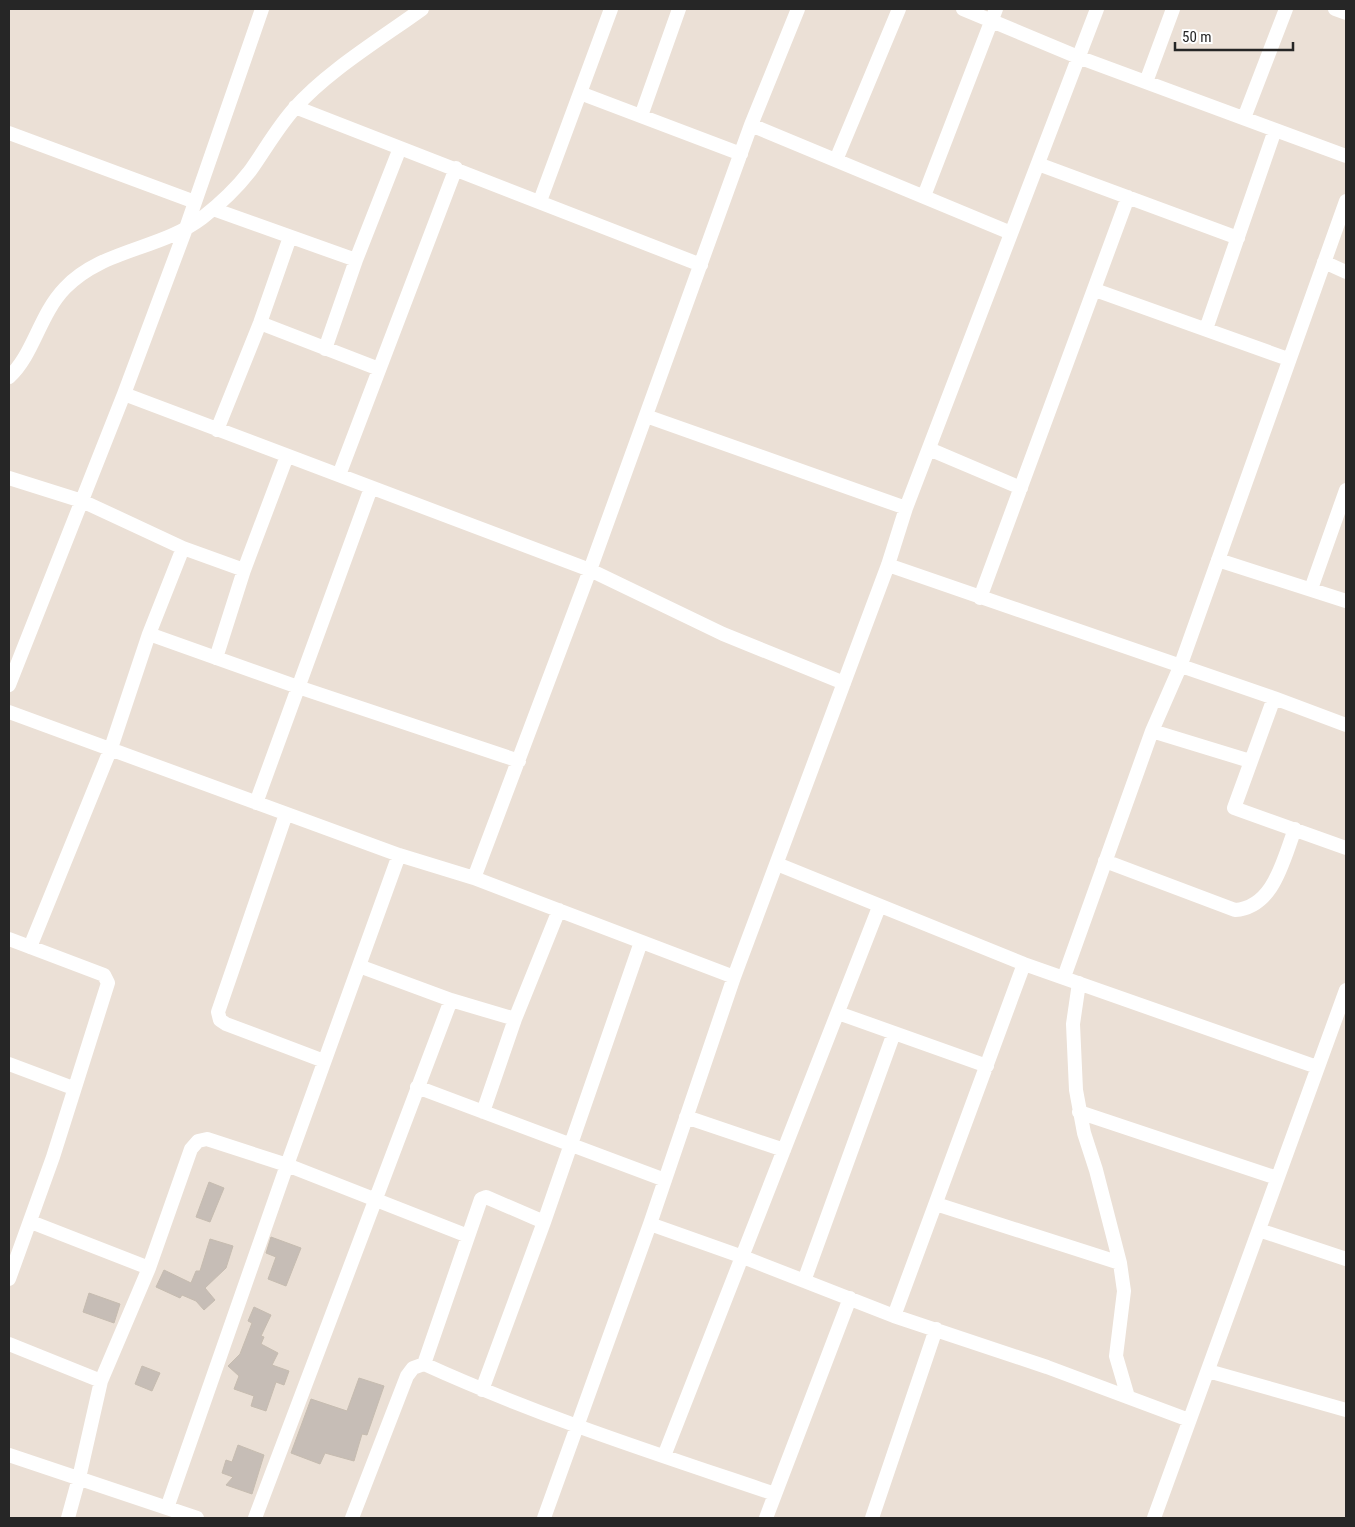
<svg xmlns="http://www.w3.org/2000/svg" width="1355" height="1527" font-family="'Roboto Condensed',sans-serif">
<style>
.building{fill:#c6bdb6;stroke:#c6bcb0}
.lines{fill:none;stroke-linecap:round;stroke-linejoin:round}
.street{stroke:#fff;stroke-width:14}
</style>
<rect width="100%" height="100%" fill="#ebe0d6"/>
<path class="building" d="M 209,1182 L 224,1188 L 210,1222 L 196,1217 Z
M 271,1237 L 301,1248 L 286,1286 L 268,1279 L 276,1257 L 266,1253 Z
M 210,1239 L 233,1246 L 226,1268 L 205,1288 L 215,1300 L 204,1310 L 196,1301 L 182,1295 L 180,1298 L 156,1287 L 164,1270 L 191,1283 L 196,1271 L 200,1271 Z
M 89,1293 L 120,1304 L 114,1323 L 83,1312 Z
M 254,1307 L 271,1315 L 261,1336 L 264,1337 L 261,1344 L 278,1353 L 272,1365 L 289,1371 L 284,1385 L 276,1382 L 266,1411 L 251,1406 L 254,1396 L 234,1389 L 239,1376 L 228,1366 L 240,1354 L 252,1323 L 248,1321 Z
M 142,1366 L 160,1373 L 152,1391 L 135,1384 Z
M 359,1378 L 384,1386 L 367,1435 L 362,1434 L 354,1461 L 325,1453 L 320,1464 L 291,1453 L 311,1399 L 347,1411 Z
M 238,1445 L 264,1455 L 252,1494 L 226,1485 L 233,1477 L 222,1473 L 226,1460 L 232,1462 Z"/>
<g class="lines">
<path class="street" d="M 963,9 L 1078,57 L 1346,156
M 1335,9 L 1346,13
M 1146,82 L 1173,9
M 580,93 L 741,154
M 295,107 L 701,265
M 641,116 L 679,9
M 1244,118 L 1286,9
M 751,125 L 1011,233
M 9,133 L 195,202
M 836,160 L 899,9
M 1038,164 L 1238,238
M 924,196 L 996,9
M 540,201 L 611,9
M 213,209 L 356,260
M 1324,262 L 1346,272
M 1095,290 L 1288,359
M 260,323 L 379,369
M 1206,329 L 1275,130
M 325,349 L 356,260 L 400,148
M 9,377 C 34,354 39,315 65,288 C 102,249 160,250 202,218 C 220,204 236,189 250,171 C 265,150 277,128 294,109 C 326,72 382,38 422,9
M 124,394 L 590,570 L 723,634 L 844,683
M 646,416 L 906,508
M 217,430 L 260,323 L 290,237
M 929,449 L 1021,488
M 339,475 L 456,168
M 9,478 L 82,501 L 183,548 L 244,570
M 1218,560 L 1346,601
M 888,565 L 1274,698 L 1346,725
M 1311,589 L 1346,490
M 980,598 L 1128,197
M 149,634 L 298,687 L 519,761
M 216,658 L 244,570 L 287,456
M 9,685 L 124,394 L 185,231 L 262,9
M 1274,698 L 1234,808 L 1346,848
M 9,712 L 399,855 L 474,878 L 734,977
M 1152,731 L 1250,761
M 256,803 L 371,488
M 286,814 L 218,1012 L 220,1020 L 226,1024 L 324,1061
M 1105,861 L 1235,910 C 1274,907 1283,860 1295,829
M 777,864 L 1024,964 L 1317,1067
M 474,878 L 590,570 L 751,125 L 798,9
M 9,939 L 104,975 L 108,983 L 53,1157 L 9,1279
M 30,947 L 111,748 L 149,634 L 183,548
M 359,966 L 451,1000 L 515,1019
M 1064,977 L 1152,731 L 1180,667 L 1346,201
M 1079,983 L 1073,1024 L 1076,1090 L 1084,1133 L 1096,1170 L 1120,1263 L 1124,1291 L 1116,1356 L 1128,1397
M 838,1013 L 987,1066
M 9,1064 L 73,1088
M 417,1087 L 665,1180
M 483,1112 L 515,1019 L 559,910
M 1079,1112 L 1277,1178
M 686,1117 L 784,1150
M 936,1204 L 1120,1263
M 31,1222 L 149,1268
M 650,1224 L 743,1257 L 894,1316 L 1047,1367 L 1189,1420
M 1259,1230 L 1346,1259
M 804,1281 L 894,1033
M 894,1316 L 1024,964
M 9,1344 L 101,1381
M 424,1364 C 538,1416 657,1454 775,1494
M 1208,1371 L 1346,1410
M 482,1390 L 544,1222 L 641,942
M 9,1455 L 197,1518
M 664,1456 L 879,907
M 167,1508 L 287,1165 L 399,855
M 68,1518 L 79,1478 L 101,1381 L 149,1268 L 191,1149 L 198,1141 L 207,1139 L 287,1165 L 468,1236
M 255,1518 L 451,1000
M 352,1518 L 407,1376 L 413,1368 L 424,1364 L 481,1199 L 486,1197 L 544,1222
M 544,1518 L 650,1224 L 734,977 L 888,565 L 906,508 L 1097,9
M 766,1518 L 850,1298
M 872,1518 L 936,1329
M 1154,1518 L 1346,990"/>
</g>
<rect width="1355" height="1527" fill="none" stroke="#262626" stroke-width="20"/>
<path d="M1175 42v8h118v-8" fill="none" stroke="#262626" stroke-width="2.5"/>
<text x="1182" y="42" font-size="15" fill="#262626" stroke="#ffffff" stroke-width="4" paint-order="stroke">50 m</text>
</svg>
